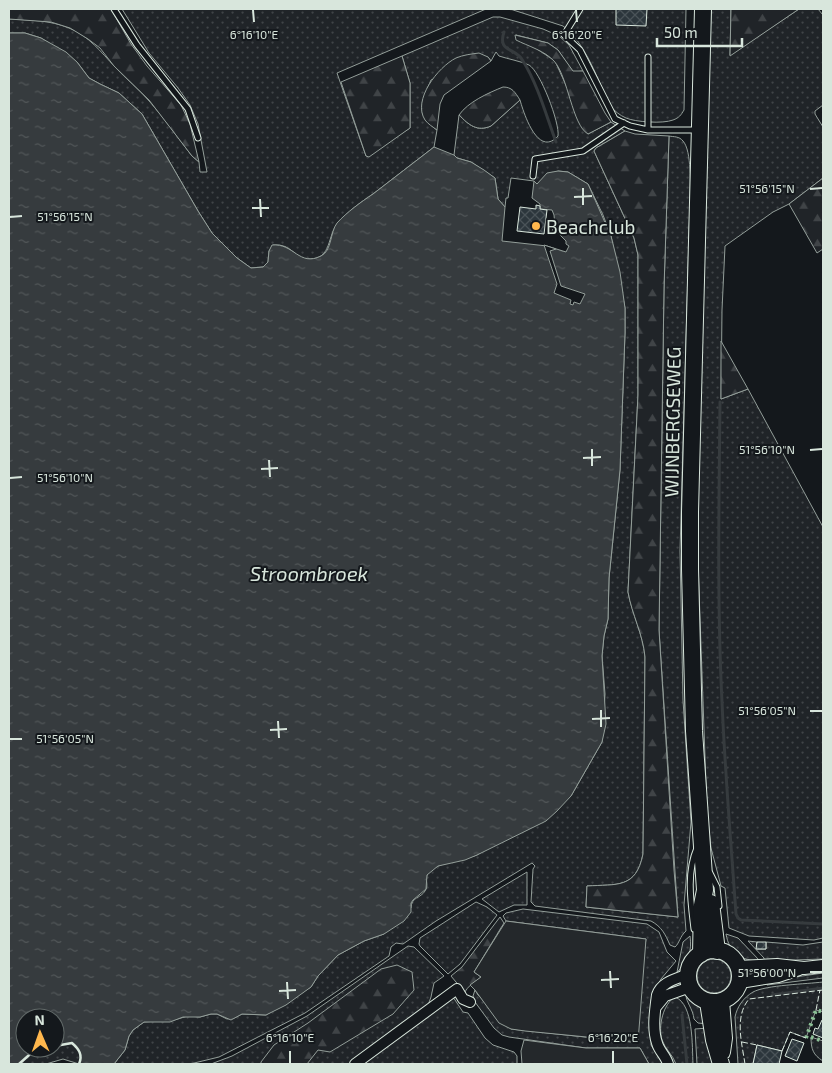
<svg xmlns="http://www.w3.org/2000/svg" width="832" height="1073" font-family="'Exo 2',sans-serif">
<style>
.grass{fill:url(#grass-dots);stroke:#939e99}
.forest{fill:url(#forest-firs);stroke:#939e99}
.parking{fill:#24282b;stroke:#939e99}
.water{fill:url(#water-ripples);stroke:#939e99}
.pier{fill:#14181c;stroke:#939e99}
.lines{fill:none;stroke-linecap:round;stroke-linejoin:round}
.stream{stroke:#363b3e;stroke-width:3}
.building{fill:url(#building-cross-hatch);stroke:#d8e6dc}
.service-casing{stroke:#d8e6dc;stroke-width:7}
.minor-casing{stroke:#d8e6dc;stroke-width:12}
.tertiary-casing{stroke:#d8e6dc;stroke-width:14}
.primary-casing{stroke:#d8e6dc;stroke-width:18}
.service{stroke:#14181c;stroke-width:5}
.minor{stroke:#14181c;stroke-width:10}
.tertiary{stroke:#14181c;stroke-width:12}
.primary{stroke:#14181c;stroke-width:16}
.hedge{stroke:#8ac095;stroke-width:4;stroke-dasharray:2.5 4;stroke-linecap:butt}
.fence{stroke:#d8e6dc;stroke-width:1;stroke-dasharray:6 2.5;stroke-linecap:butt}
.wall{stroke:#d8e6dc;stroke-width:2.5}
.ticks{fill:none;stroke:#d8e6dc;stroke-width:2}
.poi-dot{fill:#ffb74d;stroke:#14181c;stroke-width:2}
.labels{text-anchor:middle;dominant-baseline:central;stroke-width:4;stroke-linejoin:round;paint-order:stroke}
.poi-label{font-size:19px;fill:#d8e6dc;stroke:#14181c;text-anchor:start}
.street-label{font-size:19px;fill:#d8e6dc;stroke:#14181c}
.water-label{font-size:20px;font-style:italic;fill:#d8e6dc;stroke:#14181c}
.ticks-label{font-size:12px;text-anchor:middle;fill:#d8e6dc;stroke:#14181c;stroke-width:4;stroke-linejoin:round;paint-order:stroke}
</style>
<defs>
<pattern id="grass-dots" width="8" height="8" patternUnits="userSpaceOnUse" patternTransform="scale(1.25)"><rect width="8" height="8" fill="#202428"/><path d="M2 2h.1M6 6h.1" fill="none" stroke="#404447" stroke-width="1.8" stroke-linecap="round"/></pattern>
<pattern id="forest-firs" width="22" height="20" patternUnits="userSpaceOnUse" patternTransform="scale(1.25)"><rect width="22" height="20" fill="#202428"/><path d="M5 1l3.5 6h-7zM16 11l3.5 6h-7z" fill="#404447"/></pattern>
<pattern id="water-ripples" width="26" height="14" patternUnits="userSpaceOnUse" patternTransform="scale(1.25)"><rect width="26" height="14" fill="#363b3e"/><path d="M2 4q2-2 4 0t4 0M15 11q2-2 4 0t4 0" fill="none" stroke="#525759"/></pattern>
<pattern id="building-cross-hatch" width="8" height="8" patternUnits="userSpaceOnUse" patternTransform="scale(1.25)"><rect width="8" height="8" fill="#2c363c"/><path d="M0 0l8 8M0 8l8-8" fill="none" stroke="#4a5358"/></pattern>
</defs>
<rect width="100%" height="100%" fill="#14181c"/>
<path class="grass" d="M 122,9 L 486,9 L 337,73 L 366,156 L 410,128 L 410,83 L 402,56 L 493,17 L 500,17 L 543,29 L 559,36 L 569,45 L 583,71 L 573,72 L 558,50 L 548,43 L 516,35 L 555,61 L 588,134 L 611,122 L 625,131 L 596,148 L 594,151 L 634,238 L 638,255 L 638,395 L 628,592 C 632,614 643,634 645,657 L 643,854 C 636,889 617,884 587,886 L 586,907 L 678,917 L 659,630 L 664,288 L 669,136 C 674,137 679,136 683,141 C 692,151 690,186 690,200 L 680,551 L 683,700 L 691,822 L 684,905 L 686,931 C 680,936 679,944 675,947 L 670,945 C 665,934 662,927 651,921 L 535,906 L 531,902 L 533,869 L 535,866 L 532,863 L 436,921 L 403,944 L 396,943 L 391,947 L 389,956 L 305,1013 L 219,1057 L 190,1064 L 114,1064 L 125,1050 L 129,1036 L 133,1030 L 144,1022 L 174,1020 L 188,1016 L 200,1017 L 211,1014 L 217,1014 L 227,1019 L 234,1018 L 242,1014 L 266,1015 L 311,987 L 318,976 L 338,955 L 364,941 L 384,934 L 411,908 C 411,897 421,898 425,891 C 429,886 425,880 427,875 C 432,863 465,860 477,855 L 571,796 L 602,742 L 605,694 L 602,656 L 604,636 L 608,619 L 609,578 L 620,470 L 625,333 L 625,308 L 611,236 L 603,215 L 588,184 L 568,172 L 558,171 L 537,184 L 534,181 L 511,178 L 508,198 L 506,198 L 505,207 L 498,199 L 495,178 L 471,162 L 457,158 L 454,155 L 459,115 C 469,125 477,132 491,126 L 520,100 C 524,114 538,158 558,136 C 560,123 540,71 529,65 C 520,61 508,59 499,56 L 496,52 L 491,61 L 488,57 L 431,80 C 422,101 414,114 437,130 L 434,147 C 414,163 393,178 373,194 C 361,202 347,212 338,223 C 327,235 332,259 310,259 C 294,260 293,243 273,245 L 269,251 L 268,262 L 263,267 L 251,268 L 237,258 L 212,233 L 198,211 L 142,114 L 119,93 L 100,84 L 89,78 L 77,62 L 41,38 L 25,33 L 9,33 L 9,19 C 29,20 50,20 69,28 C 89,36 101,52 115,67 C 126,79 139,89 150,102 C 165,119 178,138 192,156 L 199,162 L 200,172 L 207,172 L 198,124 L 190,105 L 178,88 L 149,53 Z
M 510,9 L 686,9 L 684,110 C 681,115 679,118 673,120 C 663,124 635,122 626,118 C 619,115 615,111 610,106 C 598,81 586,43 563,26 Z
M 711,9 L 731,9 L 730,55 L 799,9 L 818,9 L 823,15 L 823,105 L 815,111 L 815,114 L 823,127 L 823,178 L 789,204 L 773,212 L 725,246 L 722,310 L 721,399 L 748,389 L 823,527 L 823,938 L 814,940 L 749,936 L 729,928 L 725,888 L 721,886 L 711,848 L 707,812 L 698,563 L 698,494 Z
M 527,872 L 527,905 L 514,905 L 499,912 L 482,899 Z
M 476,902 L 487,907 L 497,915 L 460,964 L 448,974 L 420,946 L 419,944 L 420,938 Z
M 523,909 L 647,924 L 659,932 L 667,952 L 676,961 L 661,979 L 651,1000 L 651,1045 L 663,1064 L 649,1064 L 640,1048 L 586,1048 L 509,1037 L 502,1035 L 494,1028 L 475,1002 L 473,996 L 475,990 L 478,995 L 511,1029 L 631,1042 L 646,939 L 506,921 L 503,916 L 506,913 Z
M 726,934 L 738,938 L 760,961 C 742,961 729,953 726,934 Z
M 690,936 C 692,950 689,962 677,972 L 683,942 Z
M 748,941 L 757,942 L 757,949 L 766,949 L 766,942 L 803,945 L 823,942 L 823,959 L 764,961 L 764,958 Z
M 408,946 L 414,947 L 444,976 L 434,983 L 431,997 L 427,1008 L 350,1064 L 211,1064 L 232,1056 L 307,1016 Z
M697 976a17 17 0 1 1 34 0a17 17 0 1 1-34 0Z
M 823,973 L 823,978 L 767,985 L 767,981 Z
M 823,982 L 823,1012 L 816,1010 L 806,1038 L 790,1032 L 782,1051 L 757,1045 L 753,1064 L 738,1064 L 735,1017 C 737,1007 743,998 753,992 C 766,985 807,984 823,982 Z
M 686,995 C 700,999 704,1010 707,1024 L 698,1023 L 694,1019 C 693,1009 686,1002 686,995 Z
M 453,997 L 463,1012 L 468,1013 L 485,1038 L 493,1045 L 514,1052 L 517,1056 L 517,1064 L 362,1064 Z
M 675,997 C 694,1004 692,1047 693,1064 L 676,1064 C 673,1055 665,1049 662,1040 C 658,1026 663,1004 675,997 Z
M 708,1028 L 713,1064 L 697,1064 L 695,1029 Z
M 811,1037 L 823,1041 L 823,1061 C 813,1055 811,1049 811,1037 Z
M 72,1043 C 79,1049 83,1055 79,1064 L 63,1059 L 46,1064 L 19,1064 L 37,1048 L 55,1048 L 55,1046 Z"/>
<path class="forest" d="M 9,9 L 111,9 L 131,44 L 147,66 L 181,105 L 190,124 L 199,162 L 192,156 L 149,100 L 114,66 L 100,48 L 88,39 L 70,28 L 51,22 L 9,19 Z
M 731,9 L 799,9 L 730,56 Z
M 515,35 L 548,43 L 558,50 L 573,71 L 583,71 L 605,113 L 611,122 L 588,134 C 572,125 568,76 554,61 C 545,51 528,46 516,40 Z
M 479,53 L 488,57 L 491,61 L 444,95 L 440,104 L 437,130 C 433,127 428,124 425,120 C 412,100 438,67 456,58 C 463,55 471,54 479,53 Z
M 402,56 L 410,83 L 410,128 L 369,157 L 366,156 L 341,82 Z
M 503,87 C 512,87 515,92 520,100 L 491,126 C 477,132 469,125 459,115 C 468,102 488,93 503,87 Z
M 625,131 L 635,134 L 669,136 L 664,288 L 659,630 L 674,870 L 678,917 L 586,907 L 587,886 C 617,884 636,889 643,854 L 645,657 C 643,634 632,615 628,592 L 638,395 L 638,255 L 634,238 L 594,151 L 596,148 Z
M 823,178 L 823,249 L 817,253 L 789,204 Z
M 721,341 L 748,389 L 721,399 Z
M 500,917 L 504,923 L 474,972 L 481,977 C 474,983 468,985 464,994 L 461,988 L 451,976 L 462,967 Z
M 397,965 L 412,972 L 414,990 L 393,1014 L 330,1052 L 318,1050 L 307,1064 L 261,1064 L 261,1062 L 274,1045 L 308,1023 L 381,969 Z"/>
<path class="parking" d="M 506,921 L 646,939 L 638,1042 L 525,1031 L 511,1029 L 499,1023 L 475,990 L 470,985 L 481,977 L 474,972 Z
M 524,1040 L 586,1048 L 640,1048 L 649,1064 L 522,1064 L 521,1051 Z"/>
<path class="water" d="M 9,33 L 25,33 L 41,38 L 66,52 L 77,62 L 89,78 L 100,84 L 119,93 L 142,114 L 198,211 L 212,233 L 237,258 L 251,268 L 263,267 L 268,262 L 269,251 L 272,245 C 294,243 299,267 321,256 C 332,251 330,232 337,223 C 347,212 361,202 373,194 C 393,178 414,163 434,147 L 454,155 L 457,158 L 471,162 L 484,170 L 495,178 L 498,199 L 505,207 L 502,241 L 547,246 L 566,252 L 569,246 L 566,244 L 566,241 L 558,233 L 552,232 L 553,227 L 555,226 L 554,215 L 552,210 L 540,209 L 540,204 L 532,198 L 534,181 L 537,184 L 547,173 L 558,171 L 568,172 L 588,184 L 611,236 L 620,272 L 625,308 L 625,333 L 620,470 L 609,578 L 608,619 L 604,636 L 602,656 L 606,724 L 602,742 L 571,796 L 557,811 L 546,821 L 477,855 L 465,860 L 438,866 L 427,875 L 426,889 L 413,900 L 411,903 L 411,912 L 404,921 L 384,934 L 364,941 L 338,955 L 318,976 L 311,987 L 286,1005 L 266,1015 L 242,1014 L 231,1020 L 217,1014 L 211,1014 L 200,1017 L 183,1017 L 170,1022 L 144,1022 L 133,1030 L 129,1036 L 125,1050 L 114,1064 L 79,1064 C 83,1055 79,1049 72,1043 L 55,1046 L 55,1018 L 25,1018 L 25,1048 L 40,1048 L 37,1048 L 19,1064 L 9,1064 Z"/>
<path class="pier" d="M 544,245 L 556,249 L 550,251 L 561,286 L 585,294 L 580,304 L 574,302 L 573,305 L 570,304 L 571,300 L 554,293 L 557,284 Z"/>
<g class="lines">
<path class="stream" d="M 511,9 L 512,9
M 504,32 C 497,53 516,47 523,61 C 538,85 546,115 556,142
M 720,402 C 719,502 717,602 722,702 C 725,773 731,843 736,914 L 738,918 L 741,920 L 823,924
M 772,995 L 823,988
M 682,1015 L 687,1064"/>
</g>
<path class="building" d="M 616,9 L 647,9 L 646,26 L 616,25 Z
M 536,205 L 540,206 L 540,209 L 547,210 L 544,234 L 517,231 L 520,207 L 536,209 Z
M 757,942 L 766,942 L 766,949 L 756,949 Z
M 822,1020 L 823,1020 L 823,1038 L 813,1034 L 815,1028 L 818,1029 Z
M 792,1039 L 804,1043 L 797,1061 L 785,1056 Z
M 757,1045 L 782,1051 L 779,1064 L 753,1064 Z"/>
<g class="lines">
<defs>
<path id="service" d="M 114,9 L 137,45 L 188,109 L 198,138
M 580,9 L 564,35 L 580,50 L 615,119 L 630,126 L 648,130 L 697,130
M 648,130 L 648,57
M 533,176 L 535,159 L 583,151 L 624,123
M 710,873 L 717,887 L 719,906
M 694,929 C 691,903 686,873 697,848"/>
<path id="minor" d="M 656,1007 L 665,996 L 690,987
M 355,1064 L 457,989 L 463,999 L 470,1002
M 668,1064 C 666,1056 659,1051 657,1043 C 652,1029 655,1010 657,995 C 661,982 676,979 688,974"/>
<path id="tertiary" d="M 738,967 L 777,965 L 804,968 L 823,966
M 740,982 L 778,976 L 799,969"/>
<path id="primary" d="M 711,903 L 717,951
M688 976a26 26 0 1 1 52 0a26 26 0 1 1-52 0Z
M 701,954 L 702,905 L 705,890 L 694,731 L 690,569 L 690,512 L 703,9
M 721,1001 L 724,1038 L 722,1052
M 708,1002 L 714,1040 L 721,1064"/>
</defs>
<use href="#service" class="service-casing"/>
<use href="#minor" class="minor-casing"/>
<use href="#tertiary" class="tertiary-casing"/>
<use href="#primary" class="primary-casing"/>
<use href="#service" class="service"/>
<use href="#minor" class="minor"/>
<use href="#tertiary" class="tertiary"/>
<use href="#primary" class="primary"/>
<path class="hedge" d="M 811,1037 L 823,1041
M 806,1038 L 816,1010 L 823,1012"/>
<path class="fence" d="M 816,1010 L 820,990
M 742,1042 L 757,1045
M 782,1051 L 790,1032 L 806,1038
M 745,1064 C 742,1043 734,1017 749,999 L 823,990"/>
<path class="wall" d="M 55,1046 L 72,1043 C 79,1049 83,1055 79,1064
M 19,1064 L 37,1048 L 40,1048"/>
</g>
<path class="ticks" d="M 253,10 L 254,22M 576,10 L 577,22M 583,188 L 583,205M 810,189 L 822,188M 574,197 L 592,196M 260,199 L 261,217M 252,208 L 269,208M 10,217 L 22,216M 592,449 L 592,466M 810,450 L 822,449M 583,458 L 601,457M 269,460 L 270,477M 261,469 L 278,468M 10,478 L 22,477M 601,710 L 601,727M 810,711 L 822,711M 592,719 L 610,718M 278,721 L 279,738M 270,730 L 287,729M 10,739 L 22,739M 610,971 L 611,988M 810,972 L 822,972M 601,980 L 619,979M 287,982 L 288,999M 279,991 L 296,990M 290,1051 L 290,1063M 613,1051 L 613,1063"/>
<circle class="poi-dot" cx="536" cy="226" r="5"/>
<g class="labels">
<g class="poi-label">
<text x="546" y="226">Beachclub</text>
</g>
<g class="street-label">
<text transform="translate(672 422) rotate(-89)">WIJNBERGSEWEG</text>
</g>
<g class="water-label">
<text x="309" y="573">Stroombroek</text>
</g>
</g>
<g class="ticks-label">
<text x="254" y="39">6°16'10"E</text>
<text x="577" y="39">6°16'20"E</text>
<text x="767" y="193">51°56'15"N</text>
<text x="65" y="221">51°56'15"N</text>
<text x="767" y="454">51°56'10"N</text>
<text x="65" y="482">51°56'10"N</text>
<text x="767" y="715">51°56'05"N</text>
<text x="65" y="743">51°56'05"N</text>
<text x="767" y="977">51°56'00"N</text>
<text x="290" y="1042">6°16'10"E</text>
<text x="613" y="1042">6°16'20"E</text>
</g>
<rect width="832" height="1073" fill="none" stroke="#d8e6dc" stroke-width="20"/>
<g transform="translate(40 1033) rotate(358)"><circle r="24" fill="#14181c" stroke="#626a69"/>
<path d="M0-4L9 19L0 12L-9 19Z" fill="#ffb74d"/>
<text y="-8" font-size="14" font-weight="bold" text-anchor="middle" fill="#d8e6dc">N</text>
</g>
<path d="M657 38v8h85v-8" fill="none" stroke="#d8e6dc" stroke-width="2.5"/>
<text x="664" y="38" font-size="15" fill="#d8e6dc" stroke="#14181c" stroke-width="4" paint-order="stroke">50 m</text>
</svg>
